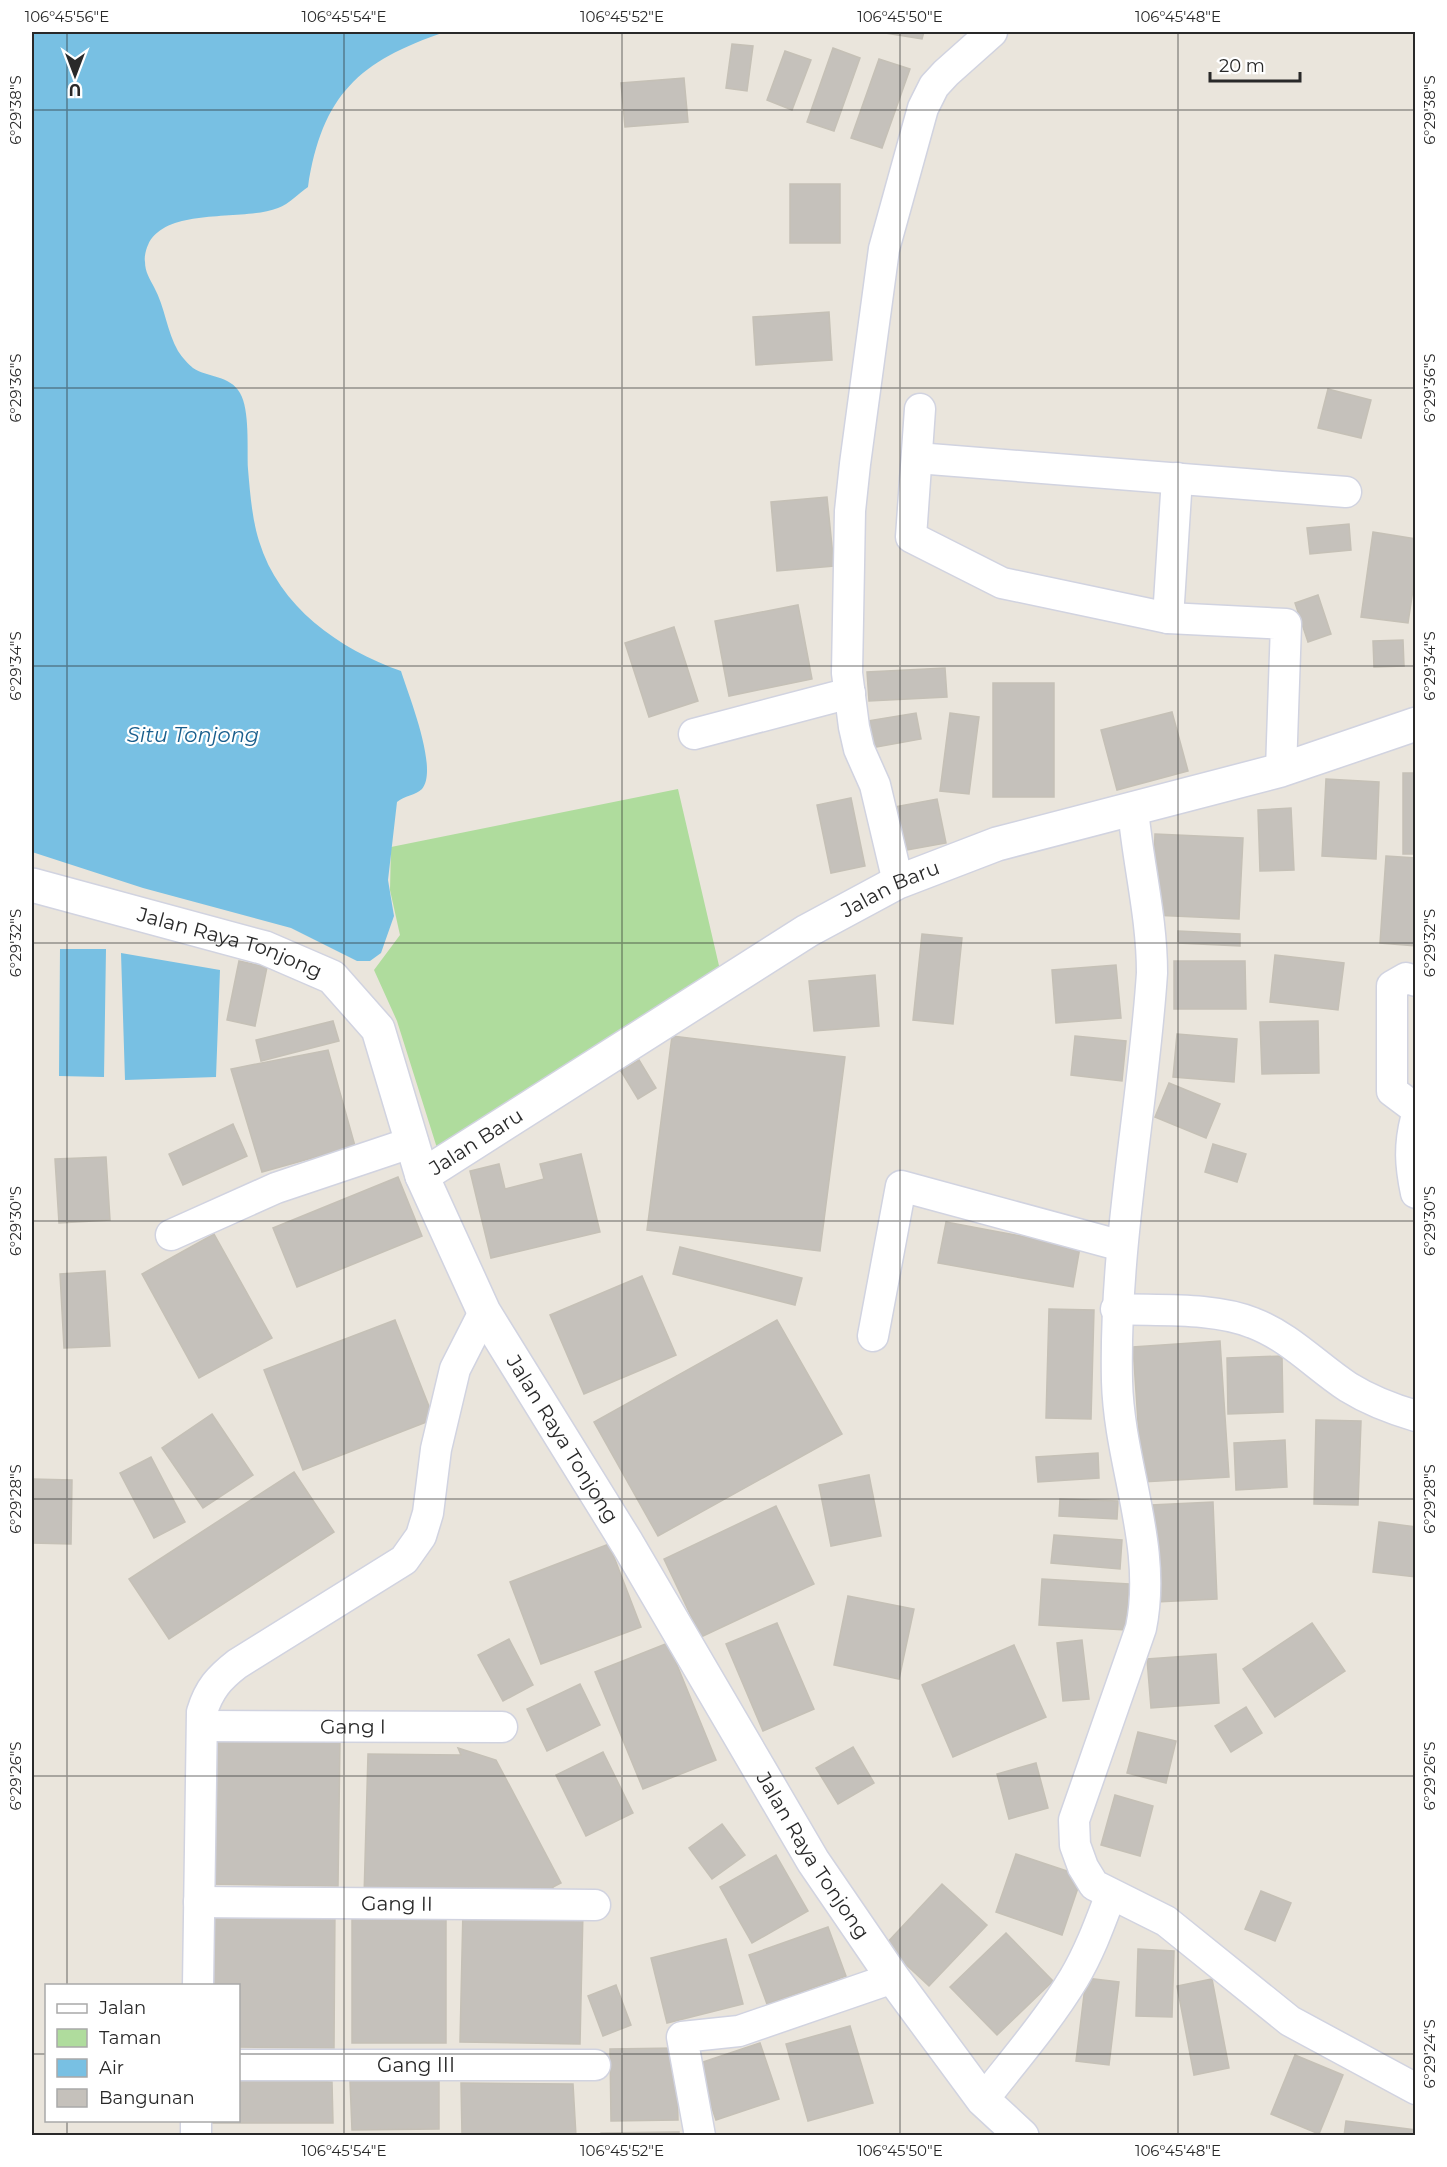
<svg xmlns="http://www.w3.org/2000/svg" width="1447" height="2167" font-family="Montserrat,sans-serif">
<style>
.green{fill:#afdc9d}
.water{fill:#78c0e3}
.building{fill:#c5c1bb;stroke:#c5c0b6;stroke-width:1.5}
.lines{fill:none;stroke-linecap:round;stroke-linejoin:round}
.street-casing{stroke:#d1d3e0;stroke-width:33}
.secondary-casing{stroke:#d1d3e0;stroke-width:36}
.street{stroke:#fff;stroke-width:30}
.secondary{stroke:#fff;stroke-width:33}
.ticks{fill:none;stroke:#292929;stroke-width:1.5;stroke-opacity:0.45}
.labels{text-anchor:middle;dominant-baseline:central;stroke-width:4.5;stroke-linejoin:round;paint-order:stroke}
.street-label{font-size:20px;fill:#292929;stroke:#fff}
.water-label{font-size:21px;font-style:italic;fill:#195e8c;stroke:#fff}
.neatline{fill:none;stroke:#292929;stroke-width:2}
.ticks-label{font-size:15px;text-anchor:middle;fill:#292929}
</style>
<rect width="100%" height="100%" fill="#eae5dc"/>
<path class="green" d="M 678,789 L 720,970 L 437,1148 L 397,1021 L 374,970 L 400,935 L 390,890 L 391,847 Z"/>
<path class="water" d="M 32,32 L 445,32 C 359,61 322,95 308,187 C 299,193 289,204 278,208 C 243,222 166,206 148,245 C 146,249 144,257 145,262 C 145,272 150,279 154,287 C 165,307 167,332 178,351 C 182,357 188,364 193,368 C 208,378 230,375 240,393 C 250,410 247,449 248,469 C 250,492 252,519 259,541 C 279,607 339,649 401,671 C 408,694 439,769 422,789 C 416,795 404,796 397,802 L 388,880 L 394,916 L 381,953 L 370,961 L 357,961 L 291,928 L 143,888 L 32,852 Z
M 60,949 L 106,949 L 104,1077 L 59,1076 Z
M 121,953 L 220,970 L 216,1077 L 125,1080 Z"/>
<path class="building" d="M 879,32 L 924,32 L 922,39 Z
M 732,44 L 753,46 L 747,91 L 726,88 Z
M 833,48 L 860,58 L 834,131 L 807,122 Z
M 785,51 L 811,60 L 792,110 L 767,100 Z
M 879,59 L 910,69 L 882,148 L 851,138 Z
M 684,78 L 688,122 L 625,127 L 621,83 Z
M 790,184 L 840,184 L 840,243 L 790,243 Z
M 829,312 L 832,360 L 756,365 L 753,317 Z
M 1328,389 L 1371,400 L 1361,438 L 1318,428 Z
M 827,497 L 834,566 L 777,571 L 771,502 Z
M 1349,524 L 1351,550 L 1310,554 L 1307,528 Z
M 1373,532 L 1416,539 L 1416,570 L 1408,623 L 1361,617 Z
M 1318,595 L 1331,634 L 1308,642 L 1295,603 Z
M 798,605 L 812,679 L 729,696 L 715,621 Z
M 674,627 L 698,701 L 649,717 L 625,643 Z
M 1403,640 L 1404,666 L 1374,667 L 1373,641 Z
M 945,668 L 947,697 L 869,701 L 867,672 Z
M 993,683 L 1054,683 L 1054,797 L 993,797 Z
M 1172,712 L 1188,771 L 1117,790 L 1101,730 Z
M 916,713 L 921,739 L 866,749 L 861,722 Z
M 950,713 L 979,717 L 969,794 L 940,791 Z
M 1403,773 L 1416,773 L 1416,854 L 1403,854 Z
M 1326,779 L 1379,782 L 1376,859 L 1322,856 Z
M 851,798 L 865,866 L 831,873 L 817,805 Z
M 937,799 L 946,843 L 902,851 L 894,807 Z
M 1291,808 L 1294,870 L 1260,871 L 1258,810 Z
M 1155,834 L 1243,838 L 1239,919 L 1152,915 Z
M 1386,856 L 1416,858 L 1416,946 L 1380,943 Z
M 1178,931 L 1240,934 L 1240,946 L 1178,943 Z
M 922,934 L 962,938 L 953,1024 L 913,1020 Z
M 1275,955 L 1344,963 L 1338,1010 L 1270,1002 Z
M 239,961 L 267,967 L 255,1026 L 227,1020 Z
M 1174,961 L 1245,961 L 1246,1009 L 1174,1009 Z
M 1116,965 L 1121,1018 L 1056,1023 L 1052,970 Z
M 875,975 L 879,1026 L 814,1031 L 809,981 Z
M 333,1021 L 339,1041 L 261,1061 L 256,1040 Z
M 1318,1021 L 1319,1073 L 1262,1074 L 1260,1022 Z
M 1177,1034 L 1237,1039 L 1234,1082 L 1173,1077 Z
M 672,1036 L 845,1057 L 820,1251 L 647,1230 Z
M 1075,1036 L 1126,1041 L 1122,1081 L 1071,1075 Z
M 328,1050 L 355,1146 L 262,1172 L 231,1069 Z
M 639,1060 L 656,1088 L 638,1099 L 621,1071 Z
M 1169,1083 L 1220,1104 L 1206,1138 L 1155,1117 Z
M 233,1124 L 247,1156 L 183,1185 L 169,1154 Z
M 1213,1144 L 1246,1154 L 1237,1182 L 1205,1172 Z
M 581,1154 L 600,1232 L 491,1258 L 470,1171 L 499,1164 L 505,1189 L 544,1179 L 540,1164 Z
M 106,1157 L 110,1220 L 59,1223 L 55,1159 Z
M 398,1177 L 422,1236 L 297,1287 L 273,1228 Z
M 946,1222 L 1080,1247 L 1073,1287 L 938,1263 Z
M 214,1234 L 272,1338 L 199,1378 L 142,1274 Z
M 680,1247 L 802,1278 L 795,1305 L 673,1274 Z
M 105,1271 L 110,1346 L 64,1348 L 60,1274 Z
M 642,1276 L 676,1355 L 584,1394 L 550,1315 Z
M 1049,1309 L 1094,1310 L 1091,1419 L 1046,1418 Z
M 395,1320 L 434,1419 L 303,1470 L 264,1370 Z
M 777,1320 L 842,1434 L 658,1536 L 594,1422 Z
M 1220,1341 L 1229,1477 L 1142,1482 L 1133,1347 Z
M 1282,1356 L 1283,1412 L 1228,1414 L 1227,1358 Z
M 212,1414 L 253,1475 L 203,1508 L 162,1448 Z
M 1316,1420 L 1361,1421 L 1358,1505 L 1314,1504 Z
M 1285,1440 L 1287,1487 L 1236,1490 L 1234,1443 Z
M 1098,1453 L 1099,1478 L 1038,1482 L 1036,1457 Z
M 151,1457 L 185,1522 L 154,1538 L 120,1473 Z
M 294,1472 L 334,1532 L 169,1639 L 129,1579 Z
M 869,1475 L 881,1536 L 831,1546 L 819,1485 Z
M 32,1479 L 72,1480 L 71,1544 L 32,1543 Z
M 1060,1499 L 1118,1501 L 1117,1519 L 1059,1516 Z
M 1213,1502 L 1217,1599 L 1156,1602 L 1151,1505 Z
M 776,1506 L 814,1584 L 701,1637 L 664,1559 Z
M 1379,1522 L 1416,1527 L 1416,1577 L 1373,1572 Z
M 1054,1535 L 1122,1540 L 1120,1569 L 1051,1563 Z
M 609,1544 L 641,1627 L 541,1664 L 510,1582 Z
M 1042,1579 L 1129,1584 L 1126,1630 L 1039,1625 Z
M 848,1596 L 914,1609 L 899,1679 L 834,1665 Z
M 777,1623 L 814,1709 L 763,1731 L 726,1644 Z
M 1312,1623 L 1345,1671 L 1275,1717 L 1243,1669 Z
M 509,1639 L 533,1685 L 503,1701 L 478,1655 Z
M 1082,1640 L 1089,1699 L 1063,1701 L 1057,1643 Z
M 668,1643 L 716,1760 L 643,1789 L 595,1672 Z
M 1014,1645 L 1046,1717 L 953,1757 L 922,1685 Z
M 1216,1654 L 1219,1703 L 1151,1708 L 1147,1659 Z
M 580,1684 L 600,1725 L 547,1751 L 527,1709 Z
M 1246,1707 L 1262,1733 L 1231,1752 L 1215,1726 Z
M 1138,1732 L 1176,1741 L 1166,1783 L 1127,1773 Z
M 209,1737 L 340,1739 L 338,1886 L 207,1884 Z
M 853,1747 L 874,1783 L 838,1804 L 816,1768 Z
M 458,1748 L 496,1760 L 561,1883 L 553,1887 L 553,1898 L 364,1897 L 368,1754 L 461,1755 Z
M 603,1752 L 633,1813 L 586,1836 L 556,1775 Z
M 1036,1763 L 1048,1808 L 1009,1819 L 997,1774 Z
M 1115,1795 L 1153,1806 L 1140,1856 L 1101,1845 Z
M 722,1824 L 745,1855 L 712,1879 L 689,1848 Z
M 1016,1854 L 1082,1876 L 1062,1935 L 996,1912 Z
M 776,1855 L 808,1911 L 752,1943 L 720,1887 Z
M 942,1884 L 987,1925 L 929,1986 L 885,1945 Z
M 1261,1891 L 1291,1903 L 1275,1941 L 1245,1929 Z
M 206,1907 L 335,1907 L 334,2048 L 238,2047 L 238,1986 L 206,1986 Z
M 463,1909 L 583,1911 L 580,2044 L 460,2042 Z
M 352,1911 L 446,1911 L 446,2043 L 352,2043 Z
M 828,1927 L 846,1976 L 767,2004 L 749,1955 Z
M 1006,1933 L 1053,1981 L 997,2035 L 950,1987 Z
M 726,1939 L 743,2004 L 667,2023 L 651,1958 Z
M 1138,1949 L 1174,1951 L 1172,2017 L 1136,2016 Z
M 1086,1978 L 1119,1982 L 1109,2065 L 1076,2061 Z
M 1212,1979 L 1229,2068 L 1194,2075 L 1177,1986 Z
M 616,1985 L 631,2025 L 603,2036 L 588,1996 Z
M 850,2026 L 873,2103 L 808,2121 L 786,2044 Z
M 760,2043 L 779,2099 L 716,2120 L 697,2064 Z
M 676,2048 L 678,2120 L 611,2121 L 610,2049 Z
M 1295,2055 L 1343,2075 L 1319,2134 L 1271,2114 Z
M 238,2078 L 332,2082 L 333,2123 L 207,2123 L 238,2120 Z
M 439,2078 L 439,2129 L 352,2130 L 350,2081 Z
M 461,2083 L 573,2084 L 576,2136 L 462,2134 Z
M 1346,2121 L 1416,2130 L 1416,2136 L 1344,2136 Z
M 679,2132 L 679,2136 L 601,2136 L 601,2133 Z
M 329,2134 L 329,2136 L 209,2135 Z"/>
<g class="lines">
<defs>
<g id="street">
<path d="M 920,409 L 911,537 L 1002,583 L 1168,618 L 1286,624 L 1281,770"/>
<path d="M 917,458 L 1346,492"/>
<path d="M 1168,618 L 1177,478"/>
<path d="M 694,734 L 850,693"/>
<path d="M 1133,809 C 1138,864 1152,917 1152,973 C 1143,1109 1114,1243 1117,1381 C 1119,1464 1158,1545 1141,1628 L 1074,1820 L 1075,1845 L 1083,1867 L 1094,1885 L 1166,1921 L 1290,2021 L 1416,2089"/>
<path d="M 898,882 L 875,785 L 859,749 L 854,727 L 847,673 L 850,511 L 855,464 L 884,249 L 923,108 L 934,86 L 946,73 L 992,32"/>
<path d="M 1416,981 L 1406,978 L 1392,986 L 1392,1091 L 1416,1109"/>
<path d="M 1416,1118 C 1409,1145 1410,1165 1416,1193"/>
<path d="M 171,1235 L 276,1188 L 413,1142"/>
<path d="M 1116,1309 C 1159,1311 1214,1307 1253,1323 C 1290,1337 1316,1366 1348,1387 C 1369,1400 1392,1409 1416,1416"/>
<path d="M 873,1336 L 901,1186 L 1122,1246"/>
<path id="s1" d="M 203,1726 L 502,1727"/>
<path id="s2" d="M 199,1902 L 595,1905"/>
<path d="M 198,1986 L 202,1712 C 209,1689 219,1678 237,1664 L 404,1560 L 421,1536 L 428,1513 L 436,1449 L 455,1369 L 484,1312"/>
<path id="s3" d="M 238,2065 L 595,2065"/>
<path d="M 983,2100 C 1014,2060 1048,2021 1074,1978 C 1090,1951 1100,1923 1111,1894"/>
<path d="M 196,2136 L 196,2120"/>
<path d="M 700,2136 L 682,2037 L 739,2031 L 893,1978"/>
</g>
<g id="secondary">
<path id="s4" d="M 32,885 L 265,948 L 332,977 L 378,1029 L 422,1176 L 484,1312 L 627,1543 L 813,1861 L 893,1978 L 983,2100 L 1022,2136"/>
<path id="s5" d="M 422,1176 L 807,931 L 898,882 L 997,844 L 1281,770 L 1416,724"/>
</g>
</defs>
<use href="#street" class="street-casing"/>
<use href="#secondary" class="secondary-casing"/>
<use href="#street" class="street"/>
<use href="#secondary" class="secondary"/>
</g>
<path class="ticks" d="M 67,32 L 67,1986M 344,32 L 344,2136M 622,32 L 622,2136M 900,32 L 900,2136M 1178,32 L 1178,2136M 32,110 L 1416,110M 32,388 L 1416,388M 32,666 L 1416,666M 32,943 L 1416,943M 32,1221 L 1416,1221M 32,1499 L 1416,1499M 32,1776 L 1416,1776M 32,2054 L 46,2054M 238,2054 L 1416,2054M 67,2120 L 67,2136"/>
<g class="labels">
<g class="street-label">
<text stroke="none"><textPath href="#s5" startOffset="550">Jalan Baru</textPath></text>
<text stroke="none"><textPath href="#s4" startOffset="206">Jalan Raya Tonjong</textPath></text>
<text stroke="none"><textPath href="#s5" startOffset="64">Jalan Baru</textPath></text>
<text stroke="none"><textPath href="#s4" startOffset="836">Jalan Raya Tonjong</textPath></text>
<text stroke="none"><textPath href="#s1" startOffset="150">Gang I</textPath></text>
<text stroke="none"><textPath href="#s4" startOffset="1322">Jalan Raya Tonjong</textPath></text>
<text stroke="none"><textPath href="#s2" startOffset="198">Gang II</textPath></text>
<text stroke="none"><textPath href="#s3" startOffset="178">Gang III</textPath></text>
</g>
<g class="water-label">
<text x="193" y="734">Situ Tonjong</text>
</g>
</g>
<rect width="1447" height="2167" fill="none" stroke="#ffffff" stroke-width="66"/>
<rect x="45" y="1984" width="195" height="138" fill="#ffffff" stroke="#a9a9a9" stroke-width="1.5"/>
<rect x="57" y="2004" width="30" height="9" fill="#ffffff" stroke="#a9a9a9" stroke-width="1.5"/>
<text x="99" y="2014" font-size="18" fill="#292929">Jalan</text>
<rect x="57" y="2029" width="30" height="18" fill="#afdc9d" stroke="#a9a9a9" stroke-width="1.5"/>
<text x="99" y="2044" font-size="18" fill="#292929">Taman</text>
<rect x="57" y="2059" width="30" height="18" fill="#78c0e3" stroke="#a9a9a9" stroke-width="1.5"/>
<text x="99" y="2074" font-size="18" fill="#292929">Air</text>
<rect x="57" y="2089" width="30" height="18" fill="#c5c1bb" stroke="#a9a9a9" stroke-width="1.5"/>
<text x="99" y="2104" font-size="18" fill="#292929">Bangunan</text>
<g transform="translate(75 75) rotate(180)" stroke="#ffffff" stroke-width="4.5" paint-order="stroke">
<path d="M0-4.5L10 22L0 15L-10 22Z" fill="#292929"/>
<text y="-9" font-size="16" font-weight="bold" text-anchor="middle" fill="#292929">U</text>
</g>
<path d="M1210 72v9h90v-9" fill="none" stroke="#292929" stroke-width="3"/>
<text x="1219" y="72" font-size="18" fill="#292929" stroke="#ffffff" stroke-width="4.5" paint-order="stroke">20 m</text>
<rect x="33" y="33" width="1381" height="2101" class="neatline"/>
<g class="ticks-label">
<text x="67" y="22">106°45'56"E</text>
<text x="344" y="22">106°45'54"E</text>
<text x="622" y="22">106°45'52"E</text>
<text x="900" y="22">106°45'50"E</text>
<text x="1178" y="22">106°45'48"E</text>
<text transform="translate(1430 110) rotate(-90)" y="5">6°29'38"S</text>
<text transform="translate(16 110) rotate(-90)" y="5">6°29'38"S</text>
<text transform="translate(1430 388) rotate(-90)" y="5">6°29'36"S</text>
<text transform="translate(16 388) rotate(-90)" y="5">6°29'36"S</text>
<text transform="translate(1430 666) rotate(-90)" y="5">6°29'34"S</text>
<text transform="translate(16 666) rotate(-90)" y="5">6°29'34"S</text>
<text transform="translate(1430 943) rotate(-90)" y="5">6°29'32"S</text>
<text transform="translate(16 943) rotate(-90)" y="5">6°29'32"S</text>
<text transform="translate(1430 1221) rotate(-90)" y="5">6°29'30"S</text>
<text transform="translate(16 1221) rotate(-90)" y="5">6°29'30"S</text>
<text transform="translate(1430 1499) rotate(-90)" y="5">6°29'28"S</text>
<text transform="translate(16 1499) rotate(-90)" y="5">6°29'28"S</text>
<text transform="translate(1430 1776) rotate(-90)" y="5">6°29'26"S</text>
<text transform="translate(16 1776) rotate(-90)" y="5">6°29'26"S</text>
<text transform="translate(1430 2054) rotate(-90)" y="5">6°29'24"S</text>
<text x="344" y="2156">106°45'54"E</text>
<text x="622" y="2156">106°45'52"E</text>
<text x="900" y="2156">106°45'50"E</text>
<text x="1178" y="2156">106°45'48"E</text>
</g>
</svg>
